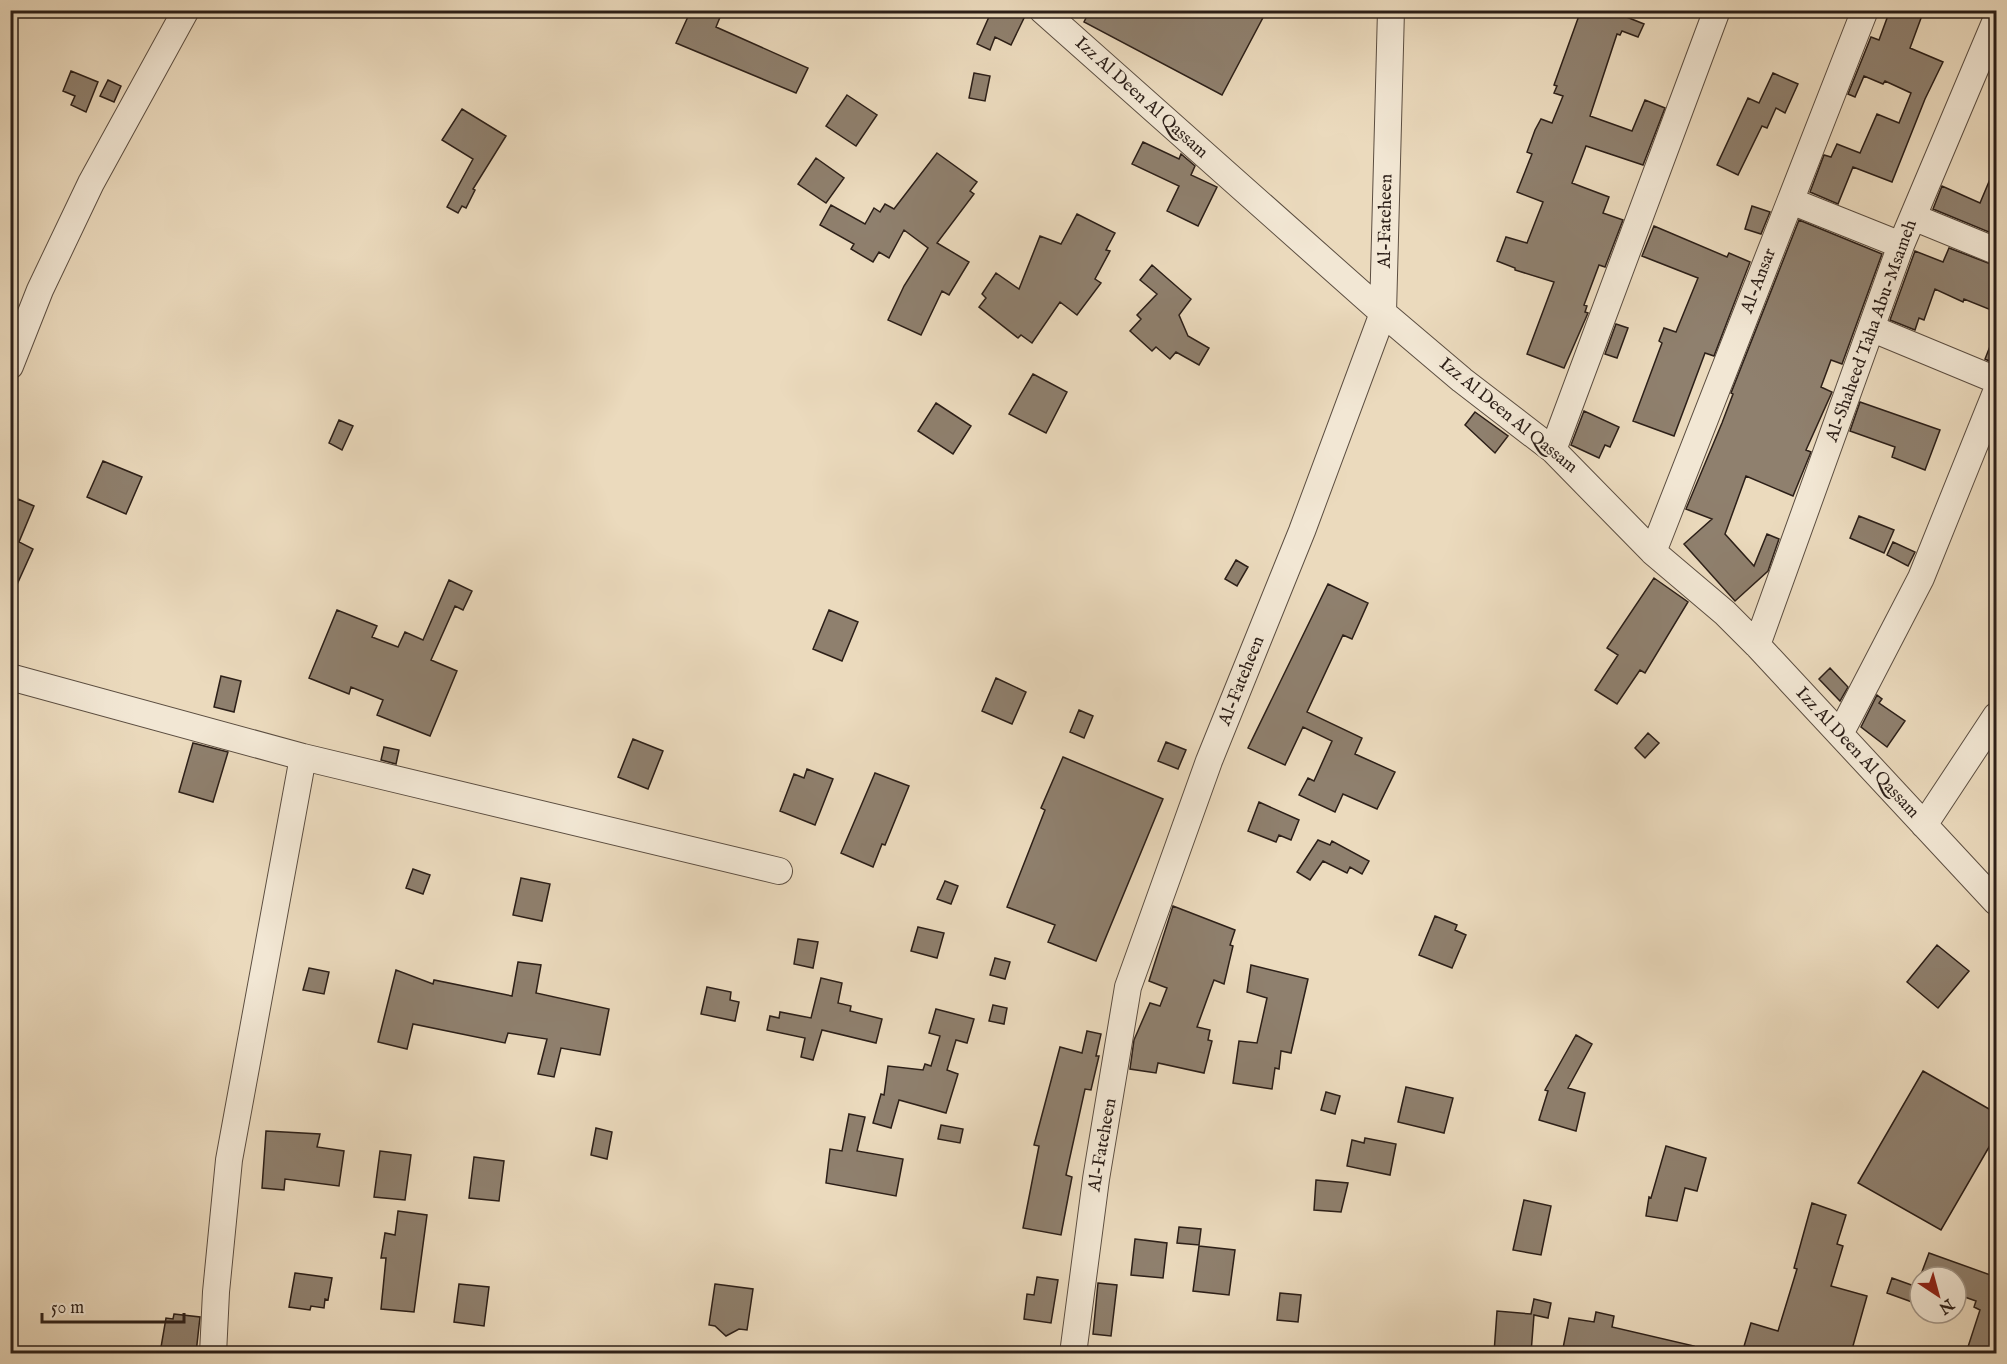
<svg xmlns="http://www.w3.org/2000/svg" width="2007" height="1364" font-family="'IM FELL English',serif">
<style>
.building{fill:#8f806e;stroke:#2c1f18;stroke-width:1.5}
.lines{fill:none;stroke-linecap:round;stroke-linejoin:round}
.minor-casing{stroke:#5c4e41;stroke-width:28}
.minor{stroke:#f2e7d4;stroke-width:26}
.labels{text-anchor:middle;dominant-baseline:central;stroke-width:4.5;stroke-linejoin:round;paint-order:stroke}
.street-label{font-size:18px;fill:#2c1f18;stroke:#f2e7d4}
</style>
<rect width="100%" height="100%" fill="#ebdabd"/>
<filter id="stains"><feTurbulence type="fractalNoise" baseFrequency=".00333" numOctaves="4"/><feColorMatrix values="0 0 0 0 .2 0 0 0 0 .09 0 0 0 0 .02 0 0 0 .5 -.17"/></filter>
<radialGradient id="worn" r=".72"><stop offset=".6" stop-color="#630" stop-opacity="0"/><stop offset="1" stop-color="#630" stop-opacity=".3"/></radialGradient>
<path class="building" d="M 691,10 L 723,10 L 716,27 L 808,68 L 796,93 L 676,43 Z
M 992,10 L 1015,10 L 1025,16 L 1011,45 L 995,37 L 990,50 L 977,44 Z
M 1090,10 L 1267,10 L 1222,95 L 1084,22 Z
M 1581,10 L 1626,10 L 1624,16 L 1644,24 L 1638,37 L 1622,31 L 1620,35 L 1617,34 L 1590,116 L 1632,131 L 1645,100 L 1665,108 L 1643,165 L 1586,146 L 1572,183 L 1609,197 L 1603,213 L 1623,220 L 1605,267 L 1599,265 L 1584,305 L 1587,306 L 1585,312 L 1588,313 L 1564,368 L 1527,354 L 1554,282 L 1515,270 L 1515,268 L 1497,261 L 1506,237 L 1527,243 L 1543,202 L 1517,192 L 1532,154 L 1527,152 L 1535,130 L 1541,119 L 1552,123 L 1563,96 L 1554,93 L 1557,86 L 1554,85 Z
M 1890,10 L 1924,10 L 1910,48 L 1943,62 L 1925,99 L 1892,182 L 1853,167 L 1838,204 L 1810,192 L 1824,155 L 1831,157 L 1837,144 L 1860,153 L 1877,114 L 1899,123 L 1911,93 L 1885,81 L 1883,84 L 1864,76 L 1855,97 L 1848,94 L 1871,37 L 1879,40 Z
M 71,71 L 98,82 L 86,112 L 71,105 L 75,96 L 63,91 Z
M 974,73 L 990,76 L 985,101 L 969,98 Z
M 1773,73 L 1798,84 L 1785,113 L 1776,108 L 1767,128 L 1762,126 L 1738,175 L 1717,165 L 1748,98 L 1759,103 Z
M 108,80 L 121,86 L 114,102 L 100,96 Z
M 847,95 L 877,115 L 856,146 L 826,126 Z
M 462,109 L 506,136 L 473,189 L 475,190 L 466,208 L 462,206 L 458,213 L 447,207 L 473,159 L 442,140 Z
M 1143,142 L 1179,159 L 1181,154 L 1195,166 L 1191,175 L 1217,187 L 1198,226 L 1167,211 L 1179,186 L 1132,164 Z
M 937,153 L 977,182 L 970,191 L 974,194 L 937,243 L 969,262 L 949,295 L 942,291 L 921,335 L 888,320 L 904,286 L 928,248 L 904,230 L 889,258 L 879,252 L 873,262 L 851,249 L 854,244 L 820,225 L 831,205 L 865,224 L 874,208 L 880,212 L 885,204 L 894,209 Z
M 816,158 L 844,178 L 826,203 L 798,184 Z
M 1996,165 L 1996,235 L 1933,209 L 1942,186 L 1980,203 Z
M 1752,206 L 1770,212 L 1761,234 L 1745,229 Z
M 1077,214 L 1115,233 L 1106,250 L 1110,251 L 1095,279 L 1101,283 L 1077,315 L 1060,302 L 1032,343 L 1021,335 L 1018,338 L 979,307 L 986,298 L 982,294 L 996,273 L 1019,289 L 1040,236 L 1061,244 Z
M 1799,220 L 1882,254 L 1842,364 L 1831,360 L 1821,387 L 1832,392 L 1806,450 L 1811,452 L 1793,496 L 1746,476 L 1725,534 L 1754,566 L 1767,534 L 1779,539 L 1768,571 L 1735,601 L 1684,544 L 1712,519 L 1686,509 L 1722,423 L 1733,394 L 1731,393 Z
M 1654,226 L 1727,257 L 1729,253 L 1750,262 L 1714,356 L 1705,353 L 1674,436 L 1633,421 L 1662,343 L 1659,341 L 1664,328 L 1676,332 L 1698,278 L 1642,256 Z
M 1949,248 L 1996,266 L 1996,312 L 1964,299 L 1963,302 L 1935,289 L 1924,320 L 1919,318 L 1915,330 L 1890,320 L 1915,251 L 1943,262 Z
M 1152,265 L 1191,299 L 1179,315 L 1188,336 L 1209,348 L 1199,365 L 1176,352 L 1170,359 L 1156,347 L 1152,351 L 1130,331 L 1141,319 L 1137,315 L 1157,294 L 1140,280 Z
M 1616,324 L 1628,328 L 1617,358 L 1605,354 Z
M 1996,331 L 1996,364 L 1985,359 Z
M 1033,374 L 1067,392 L 1046,433 L 1009,414 Z
M 1860,402 L 1940,430 L 1925,470 L 1892,457 L 1895,447 L 1850,431 Z
M 936,403 L 971,426 L 953,454 L 918,431 Z
M 1584,411 L 1619,427 L 1610,447 L 1605,445 L 1599,458 L 1571,445 Z
M 1475,412 L 1508,436 L 1495,453 L 1465,425 Z
M 339,420 L 353,426 L 342,450 L 329,443 Z
M 103,461 L 142,477 L 126,514 L 87,497 Z
M 18,499 L 34,506 L 19,542 L 33,549 L 10,600 L 10,518 Z
M 1859,516 L 1894,530 L 1884,553 L 1850,538 Z
M 1893,542 L 1915,552 L 1908,566 L 1887,555 Z
M 1236,560 L 1248,567 L 1237,586 L 1225,579 Z
M 1654,578 L 1688,602 L 1645,673 L 1640,670 L 1617,704 L 1595,690 L 1618,655 L 1607,648 Z
M 449,580 L 472,591 L 463,610 L 455,606 L 431,660 L 457,671 L 430,736 L 377,715 L 383,700 L 351,687 L 349,694 L 309,678 L 337,610 L 377,626 L 372,637 L 398,647 L 405,632 L 423,640 Z
M 1328,584 L 1368,603 L 1352,639 L 1343,635 L 1307,712 L 1362,738 L 1355,754 L 1395,772 L 1377,809 L 1343,794 L 1335,812 L 1299,795 L 1308,778 L 1314,781 L 1332,741 L 1303,727 L 1285,765 L 1248,748 Z
M 829,610 L 858,622 L 842,661 L 813,649 Z
M 1830,668 L 1848,687 L 1840,701 L 1819,679 Z
M 221,676 L 241,681 L 234,712 L 214,707 Z
M 996,678 L 1026,692 L 1012,724 L 982,711 Z
M 1877,695 L 1882,699 L 1879,703 L 1905,721 L 1887,747 L 1861,727 Z
M 1079,710 L 1093,716 L 1084,738 L 1070,732 Z
M 1648,733 L 1659,743 L 1645,758 L 1635,748 Z
M 633,739 L 663,751 L 648,789 L 618,777 Z
M 1166,742 L 1186,750 L 1178,769 L 1158,761 Z
M 193,743 L 228,752 L 213,802 L 179,792 Z
M 384,747 L 399,750 L 396,764 L 381,760 Z
M 1063,757 L 1163,799 L 1096,961 L 1048,942 L 1055,925 L 1007,907 L 1045,810 L 1041,808 Z
M 807,769 L 833,779 L 815,825 L 780,811 L 794,774 L 804,778 Z
M 875,773 L 909,786 L 885,845 L 882,844 L 873,867 L 841,853 Z
M 1259,802 L 1299,820 L 1291,840 L 1279,835 L 1276,842 L 1248,831 Z
M 1318,840 L 1330,845 L 1332,841 L 1369,861 L 1362,874 L 1350,867 L 1347,873 L 1323,861 L 1310,880 L 1297,872 Z
M 413,869 L 430,875 L 423,894 L 406,888 Z
M 521,878 L 550,884 L 542,921 L 513,915 Z
M 945,881 L 958,886 L 951,904 L 937,899 Z
M 1173,906 L 1235,930 L 1230,945 L 1233,946 L 1224,984 L 1214,980 L 1197,1027 L 1210,1030 L 1208,1040 L 1212,1041 L 1204,1073 L 1158,1063 L 1156,1073 L 1130,1069 L 1134,1040 L 1150,1003 L 1160,1006 L 1167,988 L 1149,981 Z
M 1435,916 L 1457,925 L 1455,930 L 1466,935 L 1452,968 L 1419,955 Z
M 918,927 L 944,933 L 937,958 L 911,951 Z
M 798,939 L 818,942 L 813,968 L 794,964 Z
M 1937,945 L 1969,971 L 1938,1008 L 1907,982 Z
M 995,958 L 1010,962 L 1005,979 L 990,975 Z
M 518,962 L 541,965 L 536,993 L 609,1009 L 600,1055 L 561,1048 L 554,1077 L 538,1074 L 547,1039 L 508,1033 L 505,1043 L 413,1024 L 407,1049 L 378,1042 L 396,970 L 433,984 L 434,980 L 512,996 Z
M 1251,965 L 1308,979 L 1291,1053 L 1281,1051 L 1279,1069 L 1275,1068 L 1272,1089 L 1233,1083 L 1239,1041 L 1257,1043 L 1267,998 L 1247,992 Z
M 309,968 L 329,972 L 324,994 L 303,990 Z
M 821,978 L 842,983 L 838,1003 L 851,1006 L 850,1011 L 882,1019 L 876,1043 L 822,1030 L 813,1060 L 801,1057 L 805,1038 L 767,1030 L 770,1016 L 779,1018 L 780,1012 L 811,1018 Z
M 707,987 L 731,992 L 730,1000 L 739,1002 L 735,1021 L 701,1014 Z
M 993,1005 L 1007,1008 L 1004,1024 L 989,1021 Z
M 936,1009 L 974,1019 L 967,1043 L 956,1040 L 947,1070 L 958,1074 L 946,1113 L 899,1100 L 891,1128 L 873,1123 L 881,1094 L 884,1095 L 888,1066 L 923,1070 L 925,1064 L 931,1066 L 940,1036 L 929,1033 Z
M 1087,1031 L 1101,1034 L 1096,1056 L 1099,1056 L 1091,1090 L 1085,1089 L 1066,1175 L 1072,1177 L 1061,1235 L 1023,1228 L 1039,1146 L 1034,1145 L 1060,1047 L 1082,1053 Z
M 1576,1035 L 1592,1044 L 1568,1088 L 1585,1093 L 1576,1131 L 1539,1120 L 1548,1091 L 1545,1090 Z
M 1923,1071 L 1996,1113 L 1996,1135 L 1941,1230 L 1858,1183 Z
M 1406,1087 L 1453,1098 L 1444,1133 L 1398,1122 Z
M 1326,1092 L 1340,1096 L 1335,1114 L 1321,1110 Z
M 849,1114 L 865,1117 L 857,1151 L 903,1159 L 896,1196 L 826,1183 L 830,1149 L 842,1151 Z
M 941,1125 L 963,1129 L 960,1143 L 938,1139 Z
M 596,1128 L 612,1132 L 607,1159 L 591,1155 Z
M 266,1131 L 320,1134 L 317,1147 L 344,1151 L 339,1186 L 285,1179 L 284,1190 L 262,1188 Z
M 1365,1138 L 1396,1144 L 1390,1175 L 1347,1166 L 1352,1140 L 1364,1143 Z
M 1666,1146 L 1706,1158 L 1697,1191 L 1685,1188 L 1677,1221 L 1646,1216 L 1649,1197 L 1651,1198 Z
M 380,1151 L 411,1155 L 405,1200 L 374,1197 Z
M 474,1157 L 504,1161 L 499,1201 L 469,1198 Z
M 1316,1180 L 1348,1183 L 1341,1212 L 1314,1210 Z
M 1524,1200 L 1551,1206 L 1541,1255 L 1513,1250 Z
M 1812,1203 L 1846,1215 L 1837,1244 L 1843,1246 L 1831,1286 L 1867,1296 L 1851,1353 L 1742,1353 L 1751,1323 L 1778,1331 L 1797,1269 L 1794,1268 Z
M 398,1211 L 427,1215 L 414,1312 L 381,1309 L 386,1258 L 381,1258 L 385,1233 L 395,1235 Z
M 1179,1227 L 1201,1229 L 1199,1245 L 1177,1243 Z
M 1135,1239 L 1167,1243 L 1163,1278 L 1131,1275 Z
M 1199,1246 L 1235,1250 L 1229,1295 L 1193,1291 Z
M 1929,1253 L 1996,1277 L 1996,1353 L 1966,1353 L 1980,1310 L 1974,1307 L 1976,1301 L 1956,1294 L 1956,1277 L 1920,1277 Z
M 295,1273 L 332,1278 L 328,1300 L 325,1299 L 324,1308 L 311,1306 L 310,1310 L 289,1307 Z
M 1037,1277 L 1058,1280 L 1051,1323 L 1024,1319 L 1027,1294 L 1034,1295 Z
M 1892,1278 L 1917,1287 L 1912,1302 L 1887,1293 Z
M 1098,1283 L 1117,1285 L 1111,1336 L 1093,1334 Z
M 459,1284 L 489,1287 L 484,1326 L 454,1322 Z
M 715,1284 L 753,1289 L 747,1330 L 739,1329 L 726,1336 L 715,1326 L 709,1325 Z
M 1280,1293 L 1301,1295 L 1298,1322 L 1277,1320 Z
M 1534,1299 L 1551,1303 L 1548,1318 L 1534,1315 L 1531,1353 L 1494,1353 L 1497,1311 L 1531,1314 Z
M 1596,1312 L 1614,1316 L 1612,1327 L 1694,1346 L 1693,1353 L 1562,1353 L 1569,1318 L 1594,1322 Z
M 174,1314 L 200,1317 L 196,1353 L 160,1353 L 166,1318 L 173,1319 Z"/>
<g class="lines">
<defs>
<path id="minor" d="M 1042,10 L 1383,313 L 1462,380 L 1553,450 L 1653,552 L 1725,613 L 1757,645 L 1996,902
M 1791,201 L 1901,245
M 1913,217 L 1996,251
M 1873,329 L 1996,380
M 10,366 L 40,290 L 91,183 L 186,10
M 1553,450 L 1717,10
M 1653,552 L 1865,10
M 1757,645 L 1901,245 L 1996,20
M 10,677 L 303,757 L 779,871
M 1840,734 L 1921,578 L 1996,392
M 1924,825 L 1996,716
M 213,1354 L 216,1292 L 229,1160 L 303,757
M 1073,1354 L 1096,1179 L 1128,987 L 1209,761 L 1302,531 L 1383,313 L 1391,10"/>
</defs>
<use href="#minor" class="minor-casing"/>
<use href="#minor" class="minor"/>
</g>
<g class="labels">
<g class="street-label">
<text transform="translate(1141 98) rotate(42)">Izz Al Deen Al Qassam</text>
<text transform="translate(1386 221) rotate(-89)">Al-Fateheen</text>
<text transform="translate(1759 281) rotate(-69)">Al-Ansar</text>
<text transform="translate(1872 331) rotate(-70)">Al-Shaheed Taha Abu-Msameh</text>
<text transform="translate(1508 416) rotate(39)">Izz Al Deen Al Qassam</text>
<text transform="translate(1242 681) rotate(-68)">Al-Fateheen</text>
<text transform="translate(1857 753) rotate(47)">Izz Al Deen Al Qassam</text>
<text transform="translate(1103 1145) rotate(-80)">Al-Fateheen</text>
</g>
</g>
<rect width="2007" height="1364" fill="none" stroke="#ebdabd" stroke-width="36"/>
<rect x="12" y="12" width="1983" height="1340" fill="none" stroke="#2c1f18" stroke-width="3"/>
<rect x="18" y="18" width="1971" height="1328" fill="none" stroke="#2c1f18" stroke-width="1.5"/>
<g transform="translate(1938 1295) rotate(144)"><circle r="28" fill="#f2e7d4" stroke="#a39789" stroke-width="1.5"/>
<path d="M0-4.5L10 22L0 15L-10 22Z" fill="#8f2418"/>
<text y="-9" font-size="16" font-weight="bold" text-anchor="middle" fill="#2c1f18">N</text>
</g>
<path d="M42 1313v9h142v-9" fill="none" stroke="#2c1f18" stroke-width="3"/>
<text x="51" y="1313" font-size="18" fill="#2c1f18" stroke="#f2e7d4" stroke-width="4.5" paint-order="stroke">50 m</text>
<rect width="100%" height="100%" filter="url(#stains)"/>
<rect width="100%" height="100%" fill="url(#worn)"/>
</svg>
